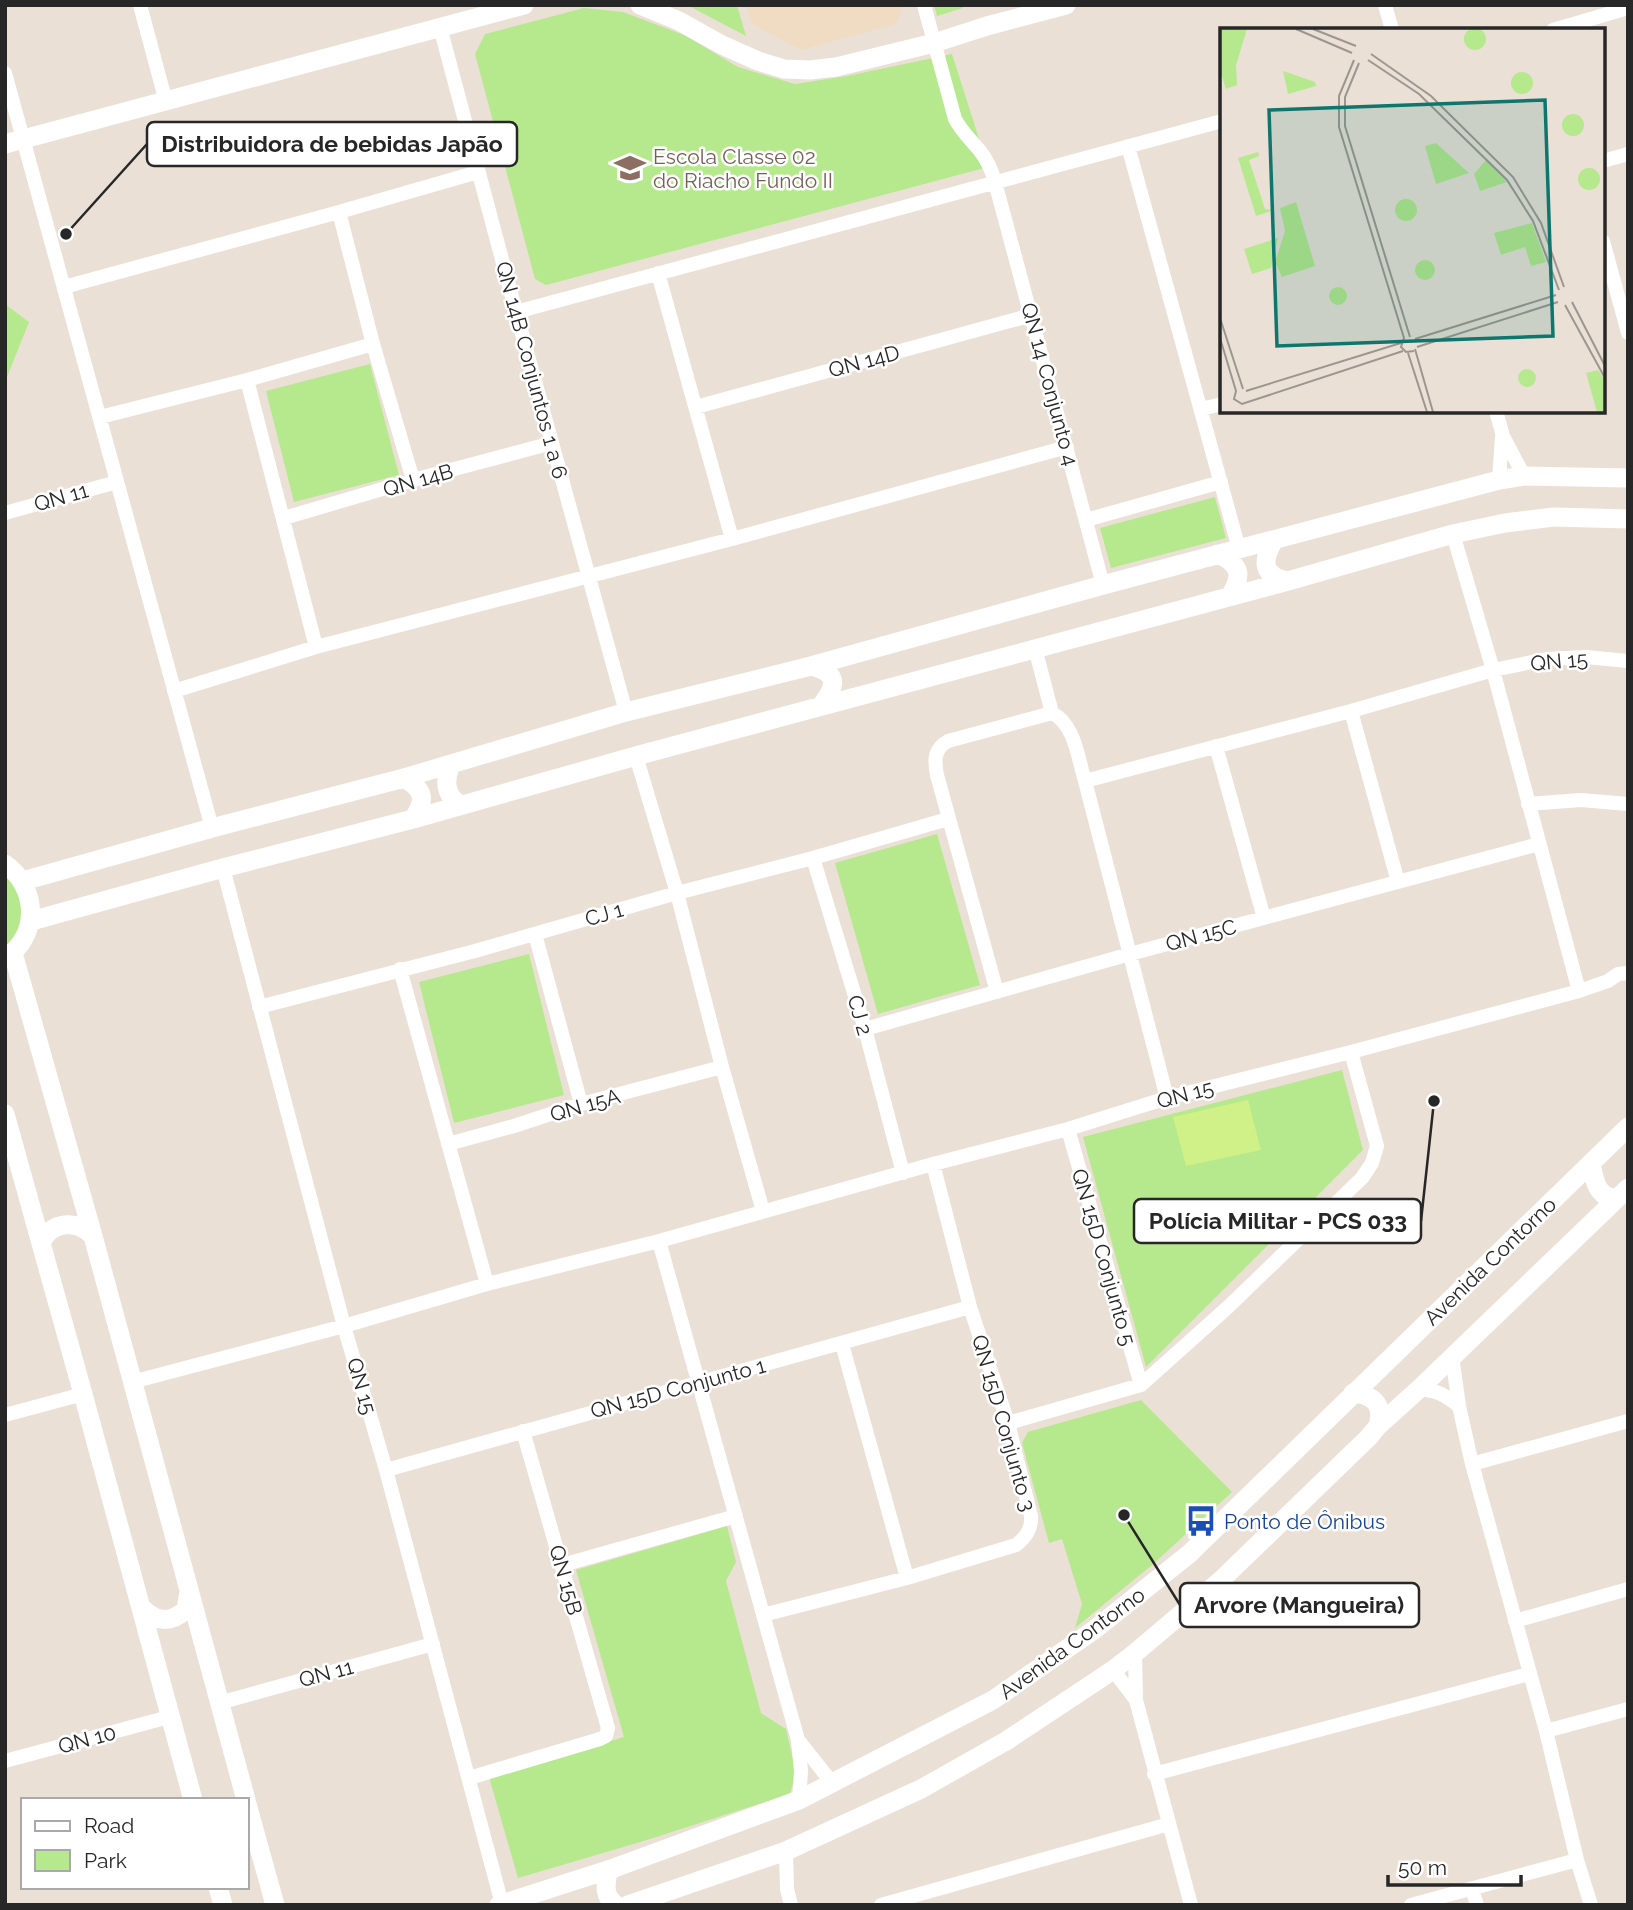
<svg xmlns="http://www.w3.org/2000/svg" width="1633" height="1910" font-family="Raleway,sans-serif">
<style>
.education{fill:#efdcc3}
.green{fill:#b6e88d}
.pitch{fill:#cff187}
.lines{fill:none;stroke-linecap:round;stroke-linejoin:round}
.street{stroke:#fff;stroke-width:14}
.secondary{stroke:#fff;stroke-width:19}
.labels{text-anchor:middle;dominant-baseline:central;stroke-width:5;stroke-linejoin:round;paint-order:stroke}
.education-label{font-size:21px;fill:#785e54;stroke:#fff;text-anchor:start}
.street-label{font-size:21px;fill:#272727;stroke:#fff}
.transit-label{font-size:21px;fill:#164399;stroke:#fff;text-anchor:start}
.inset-road{fill:none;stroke:#9d9690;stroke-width:2}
.view{fill:#0f766e;fill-opacity:0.15;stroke:#0f766e;stroke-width:3.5}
.inset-edge{fill:none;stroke:#272727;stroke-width:3.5}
.leader{fill:none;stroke:#272727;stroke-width:2.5}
.callout-dot{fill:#272727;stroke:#fff;stroke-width:2.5}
.callout{fill:#fff;stroke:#272727;stroke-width:2.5}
.callout-label{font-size:23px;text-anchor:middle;font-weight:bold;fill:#272727}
</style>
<rect width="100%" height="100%" fill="#ebe0d6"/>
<path class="education" d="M 746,5 L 900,5 L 902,12 L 896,24 L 801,50 L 752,24 Z"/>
<path class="green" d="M 687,5 L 737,5 L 746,36 Z
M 934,5 L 962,5 L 963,8 L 937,16 Z
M 584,8 L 623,12 L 684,35 L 738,67 L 795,84 L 847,76 L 952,54 L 988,167 L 546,285 L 535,279 L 475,54 L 485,34 Z
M 5,304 L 29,322 L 5,382 Z
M 370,364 L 399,475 L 294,502 L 266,391 Z
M 1215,497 L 1226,538 L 1111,568 L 1100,528 Z
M 937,834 L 980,985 L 878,1014 L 835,863 Z
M 5,876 C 19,889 30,911 20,929 C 16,936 10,942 5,948 Z
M 529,954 L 564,1095 L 454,1123 L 419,982 Z
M 1342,1070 L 1363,1150 L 1146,1367 L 1083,1137 Z
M 1141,1400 L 1232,1492 L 1152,1565 L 1075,1628 L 1082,1604 L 1062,1539 L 1049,1543 L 1022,1443 L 1028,1432 Z
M 727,1526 L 736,1562 L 726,1581 L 761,1713 L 786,1729 L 796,1772 L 790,1794 L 647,1840 L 518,1878 L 489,1777 L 624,1737 L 576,1570 Z"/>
<path class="pitch" d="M 1248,1100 L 1261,1150 L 1186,1166 L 1173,1117 Z"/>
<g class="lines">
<path class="street" d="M 140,5 L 166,102
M 924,5 L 955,119 C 962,132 971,140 980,151 C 988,161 992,171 995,182 L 1103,585
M 1385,5 L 1392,30
M 440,27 L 516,312 L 626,712
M 1553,30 L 1628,8
M 5,73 L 212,828
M 1128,146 L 1239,549
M 1603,161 L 1628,154
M 339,212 L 373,344 L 413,480
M 1603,241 L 1628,333
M 658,273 L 732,539
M 64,287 L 339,212 L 478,172
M 516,312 L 1222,121
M 247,380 L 316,647
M 696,407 L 1032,315
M 1201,409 L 1222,404
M 1496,411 L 1503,436 L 1524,476
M 100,417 L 247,380 L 373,344
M 1499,480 L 1502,437
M 5,513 L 117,482
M 284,518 L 413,480 L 552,443
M 1086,520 L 1221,482
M 1453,534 L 1493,670 L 1579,991
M 1035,648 L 1052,713 C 1075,724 1078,759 1085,781 L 1167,1098
M 174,691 L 316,647 L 732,539 L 1067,447
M 1351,711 L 1398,882
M 1216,746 L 1264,918
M 636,756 L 677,893 L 722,1067 L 763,1211
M 1085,781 L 1351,711 L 1493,670 L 1547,659 L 1586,657 L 1628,661
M 1528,804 L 1581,800 L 1628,804
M 813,858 L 865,1029 L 903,1173
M 223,868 L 344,1326 L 386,1470 L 502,1904
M 535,934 L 581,1104
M 400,969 L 487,1284
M 997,992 L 937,775 C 934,760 934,749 948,741 L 1052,713
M 259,1007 L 475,951 L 677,893 L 813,858 L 948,819
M 865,1029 L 1130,954 L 1539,844
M 1068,1129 L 1141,1385
M 448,1144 L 514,1126 L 581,1104 L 722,1067
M 659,1241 L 798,1740 L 801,1771 L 799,1800
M 842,1344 L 907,1578
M 1452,1356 L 1459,1406 L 1472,1464 L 1546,1731 L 1577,1860 L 1591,1905
M 132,1382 L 344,1326 L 487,1284 L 659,1241 L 933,1164 L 1068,1129 L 1167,1098 L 1351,1052 L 1579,991 L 1608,981 L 1618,974 L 1628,973
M 1419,1389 C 1438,1391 1444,1394 1459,1406
M 5,1415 L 83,1394
M 1008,1423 L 1141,1385 L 1228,1307 L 1362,1178 L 1372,1163 L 1377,1146 L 1351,1052
M 1472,1464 L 1628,1421
M 386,1470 L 970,1307
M 562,1565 L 736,1516
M 763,1615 L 907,1578 L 1016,1545 C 1026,1537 1032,1529 1031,1516 L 1008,1423 L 970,1307 L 933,1164
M 1515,1621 L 1628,1589
M 1135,1653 L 1136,1700 L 1191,1905
M 1113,1670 L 1136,1700
M 219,1703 L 433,1644
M 1546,1731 L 1628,1709
M 799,1741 L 833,1784
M 5,1761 L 169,1717
M 1154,1774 L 1529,1674
M 469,1778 L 600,1739 L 606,1736 L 608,1728 L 523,1431
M 786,1851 L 787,1889 L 791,1905
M 1472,1889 L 1477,1905
M 881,1905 L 1169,1824
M 1411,1905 L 1577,1860"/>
<path class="secondary" d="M 640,5 L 679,21 L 722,45 L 758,61 L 784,69 L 810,70 L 836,67 L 934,43 L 987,26 L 1066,5
M 5,144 L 524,5
M 1274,540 C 1262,560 1261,576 1288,581
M 1218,554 C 1241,565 1243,575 1230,596
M 811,666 C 839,673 837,685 821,706
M 451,765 C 444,781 445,795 460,805
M 404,778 C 425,790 426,800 413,819
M 5,864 C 38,887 40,936 5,958
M 23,881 L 212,828 L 404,778 L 626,712 L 811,666 L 1103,585 L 1499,480 L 1524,476 L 1628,478
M 31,921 L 223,868 L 413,819 L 636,756 L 1288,581 L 1453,534 L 1505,523 L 1554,517 L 1628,519
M 13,953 L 93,1236 L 246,1800
M 5,1114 L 83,1394 L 193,1800
M 1591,1163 C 1594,1179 1597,1199 1617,1198
M 41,1243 C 51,1221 77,1219 93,1236
M 1353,1393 C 1374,1395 1384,1405 1378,1426
M 142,1608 C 156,1622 171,1624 186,1609 L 189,1592
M 247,1804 L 275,1905
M 614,1868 L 608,1873 C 605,1886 604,1897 616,1905
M 218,1887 L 223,1905
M 499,1905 L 614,1868 L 799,1800 L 993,1700 L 1094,1630 L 1189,1554 L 1628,1127
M 628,1905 L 786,1851 L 921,1789 L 1006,1741 L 1113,1670 L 1135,1653 L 1220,1581 L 1369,1437 L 1378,1426 L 1419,1389 L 1628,1188"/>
</g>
<defs>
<symbol id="school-bare" viewBox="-9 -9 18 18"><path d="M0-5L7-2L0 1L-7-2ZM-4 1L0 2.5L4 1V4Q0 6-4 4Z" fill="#8d6e63" stroke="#fff" stroke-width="2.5" paint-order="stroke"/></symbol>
<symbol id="bus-bare" viewBox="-9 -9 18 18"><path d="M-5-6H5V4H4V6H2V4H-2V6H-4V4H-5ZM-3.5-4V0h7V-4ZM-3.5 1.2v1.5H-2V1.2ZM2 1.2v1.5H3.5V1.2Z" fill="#1a4fb4" stroke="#fff" stroke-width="2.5" paint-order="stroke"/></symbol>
</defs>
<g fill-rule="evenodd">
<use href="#school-bare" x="608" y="146" width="44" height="44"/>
<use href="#bus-bare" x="1179" y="1499" width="44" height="44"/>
</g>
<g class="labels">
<g class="education-label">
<text x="653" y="156">Escola Classe 02<tspan x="653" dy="24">do Riacho Fundo II</tspan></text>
</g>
<g class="street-label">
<text transform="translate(864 361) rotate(-15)">QN 14D</text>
<text transform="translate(532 370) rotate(75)">QN 14B Conjuntos 1 a 6</text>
<text transform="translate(1050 384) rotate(75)">QN 14 Conjunto 4</text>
<text transform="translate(418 480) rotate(-16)">QN 14B</text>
<text transform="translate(61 497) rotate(-16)">QN 11</text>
<text transform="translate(1559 661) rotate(-5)">QN 15</text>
<text transform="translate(604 914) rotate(-16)">CJ 1</text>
<text transform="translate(1201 935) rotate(-15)">QN 15C</text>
<text transform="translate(860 1015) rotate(74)">CJ 2</text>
<text transform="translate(1185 1094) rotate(-15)">QN 15</text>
<text transform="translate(585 1105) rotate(-16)">QN 15A</text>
<text transform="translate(1104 1257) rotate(74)">QN 15D Conjunto 5</text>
<text transform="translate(1490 1261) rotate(-44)">Avenida Contorno</text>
<text transform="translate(362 1386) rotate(74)">QN 15</text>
<text transform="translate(678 1388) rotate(-15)">QN 15D Conjunto 1</text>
<text transform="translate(1004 1423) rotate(74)">QN 15D Conjunto 3</text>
<text transform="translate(566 1580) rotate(74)">QN 15B</text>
<text transform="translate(1072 1643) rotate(-36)">Avenida Contorno</text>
<text transform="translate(326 1673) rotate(-15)">QN 11</text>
<text transform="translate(87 1739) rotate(-15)">QN 10</text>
</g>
<g class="transit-label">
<text x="1224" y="1521">Ponto de Ônibus</text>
</g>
</g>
<g transform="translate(1220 28)">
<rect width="385" height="385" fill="#ebe0d6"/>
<path d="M244 11a11 11 0 1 1 22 0a11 11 0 1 1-22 0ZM 0,1 L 27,1 L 16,37 L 17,57 L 6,61 L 0,42 ZM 63,43 L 95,54 L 96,58 L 68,66 ZM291 55a11 11 0 1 1 22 0a11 11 0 1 1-22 0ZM342 97a11 11 0 1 1 22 0a11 11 0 1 1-22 0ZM 216,115 L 249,145 L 216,156 L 205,118 ZM 38,124 L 39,128 L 29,132 L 45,181 L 54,182 L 36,188 L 18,130 ZM 266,132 L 287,154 L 260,163 L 254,146 ZM358 151a11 11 0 1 1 22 0a11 11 0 1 1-22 0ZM175 182a11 11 0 1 1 22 0a11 11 0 1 1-22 0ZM 76,174 L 95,238 L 62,249 L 55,234 L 65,203 L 60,180 ZM 312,195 L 326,234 L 311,238 L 305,219 L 281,227 L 274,205 ZM 58,210 L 51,240 L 32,246 L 24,221 ZM195 242a10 10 0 1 1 20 0a10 10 0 1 1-20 0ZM109 268a9 9 0 1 1 18 0a9 9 0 1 1-18 0ZM298 350a9 9 0 1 1 18 0a9 9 0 1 1-18 0ZM 378,342 L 385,352 L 385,384 L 377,384 L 366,345 Z" fill="#b6e88d"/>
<path class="inset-road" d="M 76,1 L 132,25M 93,1 L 136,18M 151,26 L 211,68 L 293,149 L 321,195 L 344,259M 134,32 L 119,68 L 119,99 L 184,310 L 181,319 L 186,324 L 194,323M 148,32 L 199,66 L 287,152 L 313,193 L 339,262M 139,35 L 125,69 L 125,98 L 190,309M 352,274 L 385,338M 345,277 L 385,350M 0,290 L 23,361M 0,310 L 16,363 L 14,371 L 22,376 L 183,323M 195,311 L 336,267M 197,319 L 338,274M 195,321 L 213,384M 188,325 L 207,384M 26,363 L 181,315"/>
<path class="view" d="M 325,72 L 333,308 L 57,318 L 49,82 Z"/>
<rect width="385" height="385" class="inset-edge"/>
</g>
<path class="leader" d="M66 234L147 144M1434 1101L1421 1221M1124 1515L1180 1605"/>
<g class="callout-dot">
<circle cx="66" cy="234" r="7"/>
<circle cx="1434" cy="1101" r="7"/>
<circle cx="1124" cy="1515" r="7"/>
</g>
<g class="callout">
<rect x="147" y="122" width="370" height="44" rx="7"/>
<rect x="1134" y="1199" width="287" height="44" rx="7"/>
<rect x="1180" y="1583" width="239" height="44" rx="7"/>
</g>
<g class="callout-label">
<text x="332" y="152">Distribuidora de bebidas Japão</text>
<text x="1278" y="1229">Polícia Militar - PCS 033</text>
<text x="1299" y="1613">Arvore (Mangueira)</text>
</g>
<rect width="1633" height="1910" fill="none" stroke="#272727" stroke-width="14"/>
<rect x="21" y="1798" width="228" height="91" fill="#ffffff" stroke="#a9a9a9" stroke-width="2"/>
<rect x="35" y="1821" width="35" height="10" fill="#ffffff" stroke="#a9a9a9" stroke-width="2"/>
<text x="84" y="1833" font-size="21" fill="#272727">Road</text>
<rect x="35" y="1850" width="35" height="21" fill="#b6e88d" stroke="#a9a9a9" stroke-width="2"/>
<text x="84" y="1868" font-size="21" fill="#272727">Park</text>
<path d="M1388 1875v10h133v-10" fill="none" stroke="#272727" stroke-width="3.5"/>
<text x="1398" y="1875" font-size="21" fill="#272727" stroke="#ffffff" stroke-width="5" paint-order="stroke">50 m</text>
</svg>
